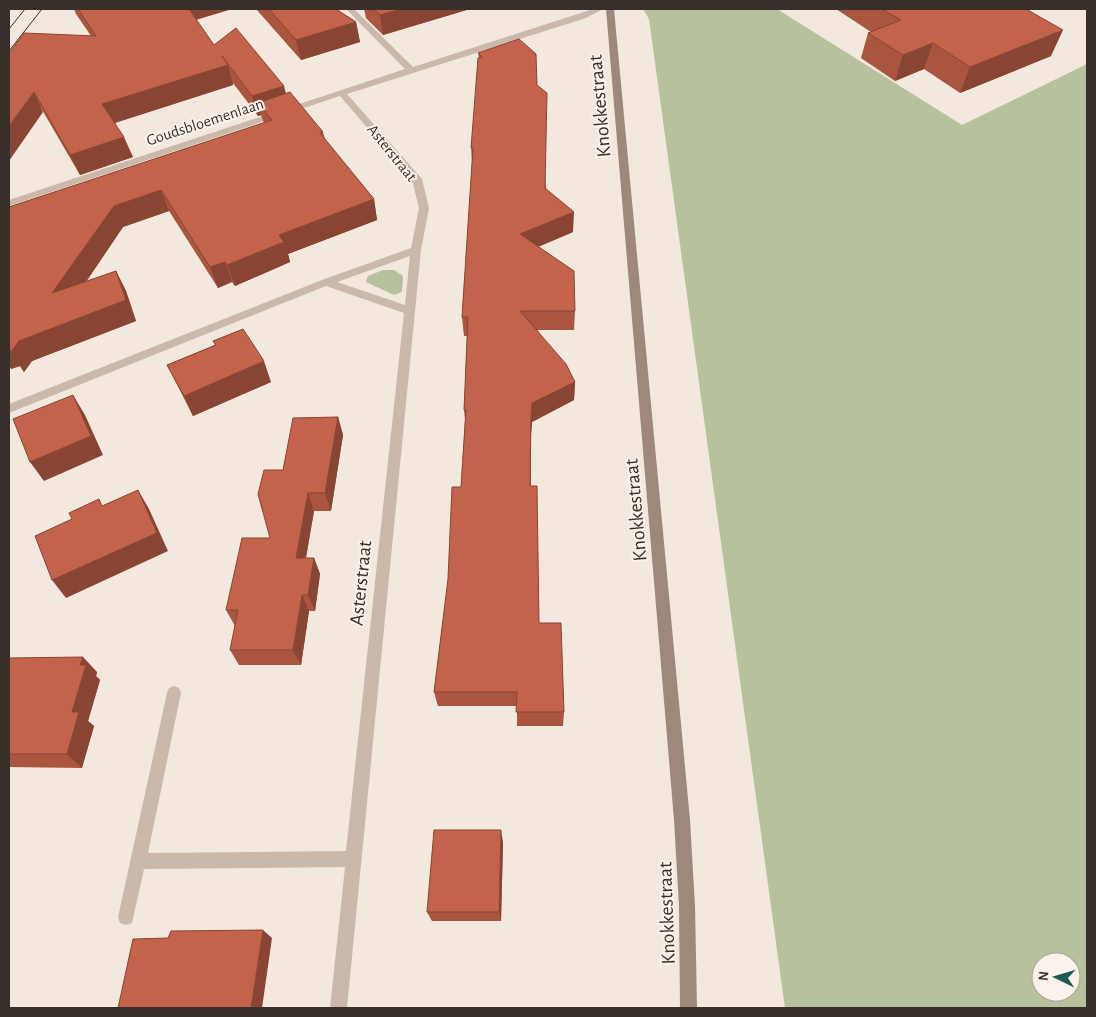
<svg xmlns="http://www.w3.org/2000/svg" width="1096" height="1017" font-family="'Alegreya Sans',sans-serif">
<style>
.green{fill:#b7c19e;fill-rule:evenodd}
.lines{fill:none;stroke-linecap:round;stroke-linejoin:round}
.street{fill:#cab8aa;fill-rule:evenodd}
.secondary{fill:#9e877b;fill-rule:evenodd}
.tram{stroke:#382e2a;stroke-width:1}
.wall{fill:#a95540}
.shaded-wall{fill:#894534}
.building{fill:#c4634b;stroke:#894534}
.labels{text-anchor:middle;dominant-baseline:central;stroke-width:4;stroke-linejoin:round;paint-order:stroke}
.far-street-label{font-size:16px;fill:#382e2a;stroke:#faf2eb}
.street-label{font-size:20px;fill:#382e2a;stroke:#faf2eb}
</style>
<rect width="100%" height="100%" fill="#f2e8de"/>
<path class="green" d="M 643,9 L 777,9 L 962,125 L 1087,64 L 1087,1008 L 785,1008 L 649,19 ZM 1041,962 L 1071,962 L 1071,992 L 1041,992 Z
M 383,270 L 394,270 L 403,276 L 402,292 L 394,295 L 366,282 L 368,276 Z"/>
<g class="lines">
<path class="street" d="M 346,9 L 354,9 L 413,67 L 593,9 L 603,9 L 586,18 L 347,94 L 422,179 L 429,208 L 421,250 L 347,1008 L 330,1008 L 345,867 L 144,869 L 132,923 L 126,925 L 120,923 L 118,917 L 167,693 L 169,688 L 174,686 L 179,688 L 181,693 L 148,853 L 346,851 L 404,313 L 326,286 L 9,413 L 9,404 L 322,280 L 411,248 L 419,208 L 412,180 L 340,96 L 9,206 L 9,200 L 405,69 ZM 410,256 L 405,305 L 337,282 Z"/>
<path class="secondary" d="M 606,9 L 614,9 L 690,820 L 695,906 L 697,1008 L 680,1008 L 679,906 L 674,820 Z"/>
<path class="tram" d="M 9,29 L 25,9
M 9,51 L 42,9"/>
</g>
<path class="wall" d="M 74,9 L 232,9 L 196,20 L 214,45 L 286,94 L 323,132 L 325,139 L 374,199 L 377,220 L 288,254 L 290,262 L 235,286 L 232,282 L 218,288 L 169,211 L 123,227 L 86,282 L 116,271 L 126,291 L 136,321 L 32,361 L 24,372 L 20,366 L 11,369 L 9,365 L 9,207 L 264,123 L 261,115 L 258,116 L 233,83 L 233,85 L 115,123 L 133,157 L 80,175 L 9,53 L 91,36 L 76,14 Z
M 256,9 L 336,9 L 356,22 L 360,42 L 301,60 Z
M 364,9 L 470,9 L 383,35 L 366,18 Z
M 836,9 L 1026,9 L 1051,56 L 960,93 L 924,69 L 895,81 L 861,58 L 868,33 L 871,32 Z
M 478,53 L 537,85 L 546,188 L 573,232 L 538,247 L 575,311 L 574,330 L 537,330 L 575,382 L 574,400 L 532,422 L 531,434 L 531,486 L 539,623 L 564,712 L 563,726 L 517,726 L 517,706 L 438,706 L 434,692 L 461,487 L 465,420 L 464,410 L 467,336 L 464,336 L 462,317 L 472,162 L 471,148 L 479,58 Z
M 213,341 L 271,382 L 193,416 L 167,365 L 215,345 Z
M 338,417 L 343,435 L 331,511 L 314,511 L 306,558 L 314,558 L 320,574 L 315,611 L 309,611 L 301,665 L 239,665 L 230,650 L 235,626 L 226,610 L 270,538 L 283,470 Z
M 9,658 L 97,672 L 96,676 L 100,680 L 88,721 L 94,726 L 82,768 L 9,767 Z
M 503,842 L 501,921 L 432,921 L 427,912 Z"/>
<path class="shaded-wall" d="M 186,9 L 232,9 L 190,21 Z
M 402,9 L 470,9 L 383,35 L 380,15 Z
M 356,22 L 360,42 L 301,60 L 296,40 Z
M 1063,30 L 1051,56 L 960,93 L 970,67 Z
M 933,43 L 924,69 L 895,81 L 903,55 Z
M 228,65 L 233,85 L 111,124 L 102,104 Z
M 284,86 L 289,105 L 258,103 L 261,115 L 258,116 L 252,96 Z
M 34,92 L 43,112 L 9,161 L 9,126 Z
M 124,137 L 133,157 L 80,175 L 70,155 Z
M 161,190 L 169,211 L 123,227 L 64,314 L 52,293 L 114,206 Z
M 374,199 L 377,220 L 288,254 L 290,262 L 235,286 L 227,265 L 279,235 Z
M 574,212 L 573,232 L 521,254 L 520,234 Z
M 225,262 L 232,282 L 218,288 L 210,267 Z
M 116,271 L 126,291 L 136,321 L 32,361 L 24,372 L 20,366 L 11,369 L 9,365 L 9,346 L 19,341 Z
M 264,361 L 271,382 L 193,416 L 184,396 Z
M 575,382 L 574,400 L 532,422 L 531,434 L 531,504 L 531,416 L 532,403 Z
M 73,395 L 85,415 L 103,455 L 44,481 L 30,462 Z
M 338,417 L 343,435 L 331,511 L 325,493 Z
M 138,490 L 149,509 L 168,551 L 66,598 L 52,580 Z
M 308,493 L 314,511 L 303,574 L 296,558 Z
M 314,558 L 320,574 L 315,611 L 308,595 Z
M 302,595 L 309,611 L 301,665 L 293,650 Z
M 83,657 L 97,672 L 96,676 L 100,680 L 88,721 L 94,726 L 82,768 L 67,754 L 72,712 L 80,665 Z
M 501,830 L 503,842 L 501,921 L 499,912 Z
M 263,930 L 272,938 L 262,1008 L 251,1008 Z"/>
<path class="building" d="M 78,9 L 189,9 L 214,45 L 236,28 L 284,86 L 252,96 L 222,56 L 228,65 L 102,104 L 124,137 L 70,155 L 34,92 L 9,126 L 9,53 L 24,33 L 96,36 Z
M 269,9 L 336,9 L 356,22 L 296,40 Z
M 374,9 L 402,9 L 380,15 Z
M 882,9 L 1026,9 L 1063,30 L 970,67 L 933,43 L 903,55 L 868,33 L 901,20 Z
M 519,39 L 536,54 L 537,85 L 547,93 L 545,188 L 574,212 L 520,234 L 574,271 L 575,311 L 520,311 L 566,364 L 575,382 L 532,403 L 531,416 L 530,486 L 537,486 L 539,623 L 561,623 L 564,712 L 516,712 L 517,692 L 434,692 L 448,579 L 452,487 L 461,487 L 466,410 L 464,410 L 468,317 L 462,317 L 473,148 L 471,148 L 478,58 L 482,57 L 478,53 Z
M 290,92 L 323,132 L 320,133 L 374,199 L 279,235 L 284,242 L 227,265 L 225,262 L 210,267 L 161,190 L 114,206 L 52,293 L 116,271 L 126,300 L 19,341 L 11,352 L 9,347 L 9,207 L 272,120 L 258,103 Z
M 243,329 L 264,361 L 184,396 L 167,365 L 216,345 L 213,341 Z
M 73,395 L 91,436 L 30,462 L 13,419 Z
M 338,417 L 325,493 L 308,493 L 296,558 L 314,558 L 308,595 L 302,595 L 293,650 L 230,650 L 238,610 L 226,610 L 242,538 L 270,538 L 258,494 L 264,470 L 283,470 L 293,418 Z
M 138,490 L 157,533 L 52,580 L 35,536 L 72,519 L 69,513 L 99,499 L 102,506 Z
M 83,657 L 80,665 L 86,665 L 72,712 L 79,712 L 67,754 L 9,754 L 9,658 Z
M 434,830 L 501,830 L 499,912 L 427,912 Z
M 263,930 L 251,1008 L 118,1008 L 133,939 L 168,938 L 171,931 Z"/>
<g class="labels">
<g class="far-street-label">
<text transform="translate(205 122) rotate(-18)">Goudsbloemenlaan</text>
<text transform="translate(392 153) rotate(51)">Asterstraat</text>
</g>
<g class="street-label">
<text transform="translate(600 106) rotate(-95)">Knokkestraat</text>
<text transform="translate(636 510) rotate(-95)">Knokkestraat</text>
<text transform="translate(361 583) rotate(-84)">Asterstraat</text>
<text transform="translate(667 913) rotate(-92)">Knokkestraat</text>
</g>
</g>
<rect width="1096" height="1017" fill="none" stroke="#382e2a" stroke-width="20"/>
<g transform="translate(1056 977) rotate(275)"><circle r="24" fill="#faf2eb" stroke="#aca49e"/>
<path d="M0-4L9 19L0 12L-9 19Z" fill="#205859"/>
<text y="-8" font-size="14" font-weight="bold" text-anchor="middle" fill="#382e2a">N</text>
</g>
</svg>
